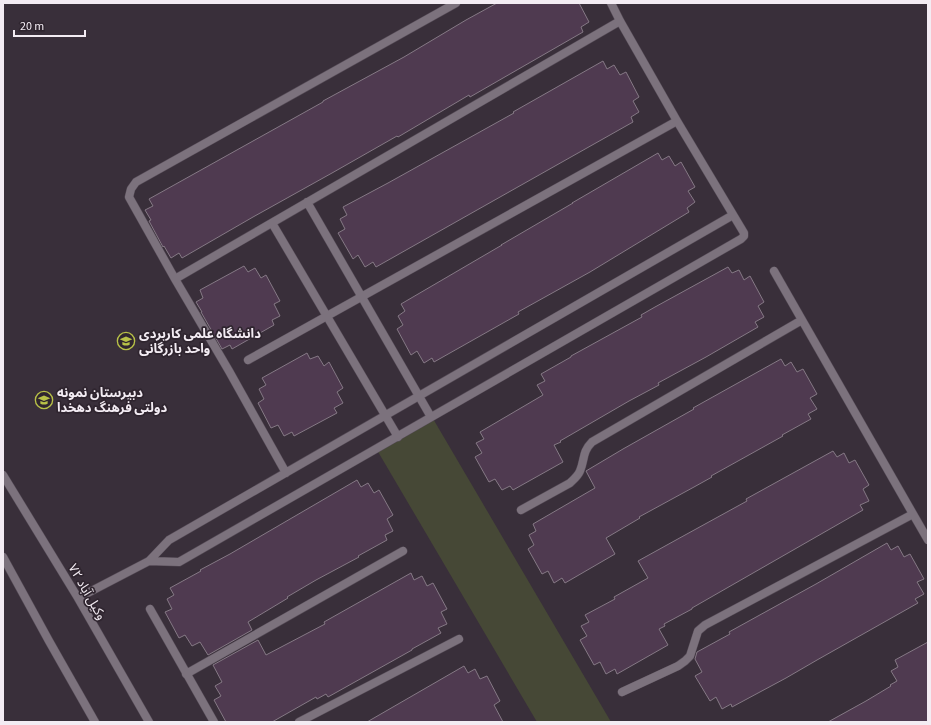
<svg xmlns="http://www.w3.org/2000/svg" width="931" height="725" font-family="'Source Sans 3','Noto Sans Arabic',sans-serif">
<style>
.green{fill:#464836}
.building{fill:#4f3a50;stroke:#857985}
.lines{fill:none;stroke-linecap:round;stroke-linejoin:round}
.street-casing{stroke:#574d58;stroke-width:9}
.street{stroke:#7c727d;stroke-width:8}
.labels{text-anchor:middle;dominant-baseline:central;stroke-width:3.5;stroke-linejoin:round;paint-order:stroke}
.poi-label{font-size:13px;font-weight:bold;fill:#f3ecf3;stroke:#2f252f;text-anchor:start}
.street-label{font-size:13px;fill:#f3ecf3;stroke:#2f252f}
</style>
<rect width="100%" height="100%" fill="#392f3a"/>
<path class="green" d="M 432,417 L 611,722 L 537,722 L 377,450 Z"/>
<path class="building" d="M 497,3 L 579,3 L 589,22 L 581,27 L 583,32 L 470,97 L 469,95 L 398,137 L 397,136 L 332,173 L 253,217 L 182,258 L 179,253 L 171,258 L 164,246 L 163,247 L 149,221 L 151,220 L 145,210 L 153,206 L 149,199 L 323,102 L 323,101 L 404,57 L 466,20 Z
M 603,61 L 607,69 L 614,65 L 620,75 L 626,72 L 639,97 L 633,101 L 639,112 L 631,117 L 633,122 L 376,267 L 373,262 L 365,267 L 358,255 L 353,259 L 338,233 L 345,229 L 340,219 L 347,215 L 343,207 L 388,183 L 514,113 L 513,112 Z
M 658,153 L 662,160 L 669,156 L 675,166 L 681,162 L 695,187 L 688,191 L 695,202 L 687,208 L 689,212 L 590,272 L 518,312 L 519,314 L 434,362 L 432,358 L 424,363 L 417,351 L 411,355 L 397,329 L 403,325 L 398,316 L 405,311 L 401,304 L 502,245 L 501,245 L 573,203 L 572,203 Z
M 244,266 L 248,272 L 255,268 L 261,278 L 266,275 L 280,301 L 274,304 L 280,316 L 272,320 L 274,325 L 232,349 L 230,345 L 222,349 L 201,312 L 202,312 L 196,302 L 203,298 L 200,290 Z
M 728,267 L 732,273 L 739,270 L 744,280 L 750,276 L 764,302 L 758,306 L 764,317 L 755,322 L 758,327 L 706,357 L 658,383 L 659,385 L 629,401 L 560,441 L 561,442 L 554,445 L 563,462 L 513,490 L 510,486 L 502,490 L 495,479 L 489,482 L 475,457 L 482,453 L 476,443 L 484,439 L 480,432 L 543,395 L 537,385 L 545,381 L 541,374 L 571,357 L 571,356 L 642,317 L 641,315 L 655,307 Z
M 307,353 L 310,359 L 318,356 L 324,366 L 329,362 L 343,388 L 337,392 L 343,403 L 334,408 L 337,413 L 294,436 L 292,432 L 284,436 L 278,425 L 271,428 L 258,403 L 264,399 L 259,389 L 266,385 L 262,378 Z
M 781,359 L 785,366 L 791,362 L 797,372 L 803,369 L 817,394 L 810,398 L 817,409 L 808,414 L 811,419 L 782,435 L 783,436 L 711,476 L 712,477 L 694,487 L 639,517 L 640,518 L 606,538 L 615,554 L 565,583 L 562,578 L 554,583 L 548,571 L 542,574 L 528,549 L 534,545 L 529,535 L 536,531 L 533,524 L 595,488 L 586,471 L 623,449 L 694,409 L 693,408 Z
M 833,451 L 837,457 L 844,453 L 849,463 L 855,460 L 869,485 L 863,489 L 869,501 L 860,505 L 863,510 L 692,608 L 692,609 L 664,624 L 665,626 L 659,629 L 668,645 L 617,674 L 615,669 L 606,674 L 600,662 L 594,665 L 580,640 L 587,636 L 581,626 L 589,622 L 585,615 L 615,599 L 614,597 L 648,578 L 638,561 L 676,540 L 747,501 L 746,499 Z
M 357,480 L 361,487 L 368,483 L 374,493 L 379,490 L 393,515 L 387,519 L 393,531 L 385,535 L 387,540 L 358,556 L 359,557 L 316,580 L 287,597 L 288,598 L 248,622 L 252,630 L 208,655 L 200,642 L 192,646 L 185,635 L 179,638 L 165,612 L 172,609 L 167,599 L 174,595 L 170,588 L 201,571 L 200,570 L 230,554 Z
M 887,543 L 891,550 L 898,546 L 904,557 L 910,554 L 924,579 L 917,582 L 924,594 L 915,599 L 918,603 L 817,660 L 786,678 L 732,707 L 731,704 L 722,709 L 716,697 L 710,701 L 695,676 L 702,672 L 695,659 L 697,652 L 730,634 L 729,632 L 816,584 Z
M 411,573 L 414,580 L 422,576 L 427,586 L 433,583 L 447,609 L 441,612 L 447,624 L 438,628 L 441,633 L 412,649 L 412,650 L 328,697 L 326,694 L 317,699 L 316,697 L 272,722 L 226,722 L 214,700 L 221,696 L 215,686 L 222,682 L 213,665 L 258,640 L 266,655 L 325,624 L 324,622 Z
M 928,642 L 928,722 L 828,722 L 866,701 L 891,686 L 890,685 L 897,681 L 891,671 L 898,667 L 895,660 Z
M 464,666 L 468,673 L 475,669 L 480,679 L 487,676 L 500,701 L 494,705 L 503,722 L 367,722 Z"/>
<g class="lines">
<defs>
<path id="street" d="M 307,202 L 431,417
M 272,223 L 398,437
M 774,271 L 802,320
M 175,279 L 620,21
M 248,360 L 677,121
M 286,473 L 229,371 L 175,279 L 129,197 L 131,189 L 136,182 L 456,3
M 3,475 L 78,598 L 149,722
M 521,510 L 570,483 C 573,480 578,476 580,471 C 585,459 582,452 592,442 L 802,320 L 913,514
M 3,557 L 49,641 L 95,722
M 149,561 L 179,562 L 741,239 L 744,236 L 744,233 L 677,121 L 620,21 L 611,3
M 78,598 L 149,561 L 169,540 L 733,215
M 150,609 L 214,722
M 186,674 L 403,551
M 622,692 L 678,666 L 685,661 L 690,656 L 698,631 L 705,625 L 913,514 L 928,540
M 299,722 L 459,639"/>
</defs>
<use href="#street" class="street-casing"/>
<use href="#street" class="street"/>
</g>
<defs>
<symbol id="university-ring" viewBox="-11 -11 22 22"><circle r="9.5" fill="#2f252f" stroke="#b8c147" stroke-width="1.5"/><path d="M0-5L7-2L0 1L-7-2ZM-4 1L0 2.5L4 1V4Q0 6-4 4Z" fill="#b8c147"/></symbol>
<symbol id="school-ring" viewBox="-11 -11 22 22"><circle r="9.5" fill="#2f252f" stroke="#b8c147" stroke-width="1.5"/><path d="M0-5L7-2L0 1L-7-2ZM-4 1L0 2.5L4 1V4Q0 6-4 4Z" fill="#b8c147"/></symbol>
</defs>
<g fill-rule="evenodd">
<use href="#university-ring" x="116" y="331" width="20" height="20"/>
<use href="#school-ring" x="34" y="390" width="20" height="20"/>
</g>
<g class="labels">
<g class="poi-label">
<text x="139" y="334">دانشگاه علمی کاربردی<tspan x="139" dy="15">واحد بازرگانی</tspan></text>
<text x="57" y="393">دبیرستان نمونه<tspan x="57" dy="15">دولتی فرهنگ دهخدا</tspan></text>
</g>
<g class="street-label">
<text transform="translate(87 592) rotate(60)">۷۲ وکیل آباد</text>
</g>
</g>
<rect width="931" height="725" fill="none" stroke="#f3ecf3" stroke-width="8"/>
<path d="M14 30v6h71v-6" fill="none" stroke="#f3ecf3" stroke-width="2"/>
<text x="20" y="30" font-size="12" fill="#f3ecf3" stroke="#2f252f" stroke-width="3" paint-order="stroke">20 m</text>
</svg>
